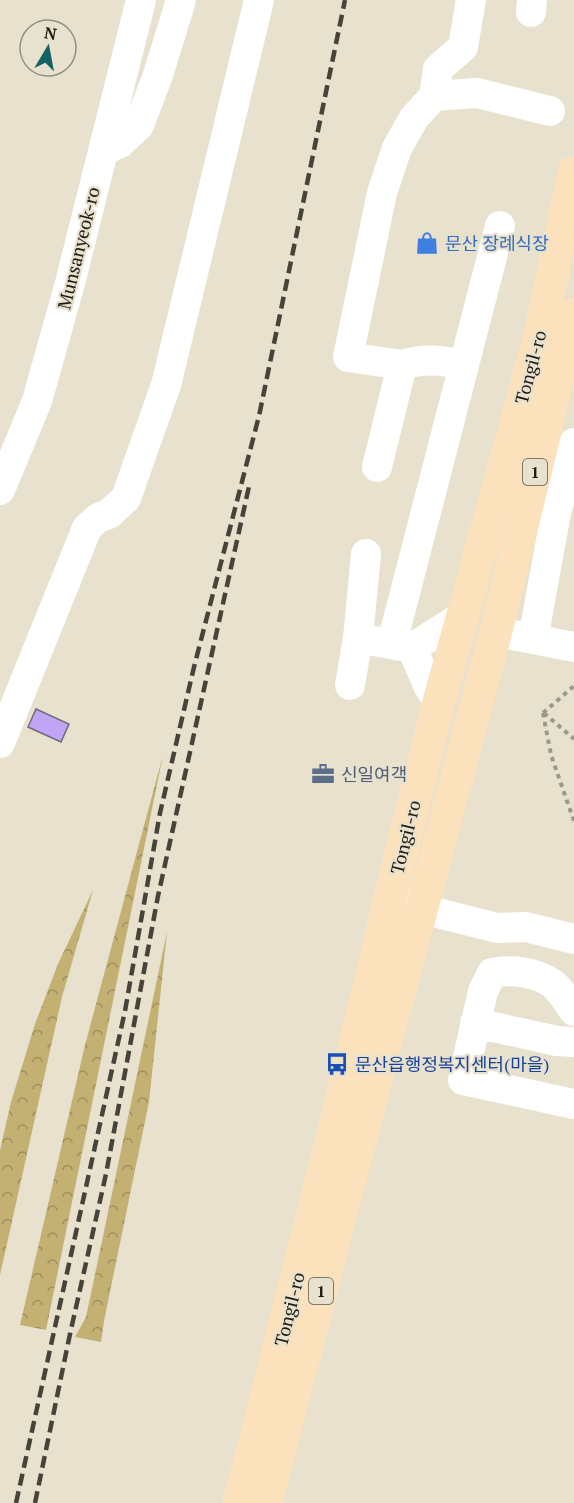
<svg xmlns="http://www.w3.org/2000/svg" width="574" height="1503" font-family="'PT Serif','Noto Sans KR',serif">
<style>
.forest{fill:url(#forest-crowns)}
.building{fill:#c1a4f5;stroke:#6f6a7b;stroke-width:1.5}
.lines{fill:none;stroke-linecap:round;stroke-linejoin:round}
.path{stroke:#9d9989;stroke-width:4;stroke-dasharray:4.5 4.5;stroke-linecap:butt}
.minor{stroke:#fff;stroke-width:30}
.major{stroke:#fbe2bd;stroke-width:33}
.rail{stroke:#46443a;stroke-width:4.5;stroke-dasharray:12 6;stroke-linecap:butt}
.labels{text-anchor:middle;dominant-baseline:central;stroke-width:4.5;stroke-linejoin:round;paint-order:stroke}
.shield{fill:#e7e1cd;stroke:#58554a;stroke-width:1.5}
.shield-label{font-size:16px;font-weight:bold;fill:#1b1912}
.shop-label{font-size:18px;fill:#366cbe;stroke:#e7e1cd;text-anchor:start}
.street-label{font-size:18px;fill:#1b1912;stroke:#e7e1cd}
.service-label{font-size:18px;fill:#4e5e75;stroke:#e7e1cd;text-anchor:start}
.transit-label{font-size:18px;fill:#164399;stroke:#e7e1cd;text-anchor:start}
</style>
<defs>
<pattern id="forest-crowns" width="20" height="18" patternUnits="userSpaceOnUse" patternTransform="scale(1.5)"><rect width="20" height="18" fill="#c3b173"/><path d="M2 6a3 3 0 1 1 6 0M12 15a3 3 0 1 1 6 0" fill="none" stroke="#9e8f5d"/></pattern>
</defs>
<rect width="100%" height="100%" fill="#e7e1cd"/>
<path class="forest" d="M163 755 46 1330 20 1325 85 1045Z
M93 890 62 997 0 1275V1150L11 1102 35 1024 58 964Z
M167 932 149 1102 104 1321 101 1342 75 1337 86 1317Z"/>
<path class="building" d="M36 709 69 724 61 742 28 727Z"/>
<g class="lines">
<path class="path" d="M543 713 551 755 574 821
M543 713 574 686
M544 713 574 739"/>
<path class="minor" d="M531 12 532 0
M434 96 438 69 463 47 471 0
M103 151 120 143 139 125 158 75 181 0
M402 365C424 358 442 360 464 365
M377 467 402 365 348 357 382 193 397 148 414 118 434 96 477 93 550 111
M0 490 37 401 70 283 141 0
M366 554 358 638 412 648 461 617
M513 635 574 647
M533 639 556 513 574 443
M392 643 500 226
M412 648 429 687 439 702
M350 685 358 638
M0 743 87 528 98 518 109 514 126 498 166 385 259 0
M398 900 422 909 497 928 526 927 574 939
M574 1011C568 1003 561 990 553 984 536 972 512 969 492 973L483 991 463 1080 574 1104
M475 1023 557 1041 574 1042"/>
<path class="major" d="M239 1503 334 1131 390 898 439 702 539 339 574 172
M266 1503 376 1079 496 631 574 314"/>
<path class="rail" d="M16 1503 125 1011 160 813 194 667 259 416 345 0
M35 1503 70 1334 106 1174 158 896 250 482"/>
</g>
<defs>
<g id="shop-bare" transform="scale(1.8)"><path d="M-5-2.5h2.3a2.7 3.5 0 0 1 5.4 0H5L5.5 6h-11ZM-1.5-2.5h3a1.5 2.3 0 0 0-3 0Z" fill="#3f7fe0" stroke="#e7e1cd" stroke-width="2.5" paint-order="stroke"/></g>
<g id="office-bare" transform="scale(1.8)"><path d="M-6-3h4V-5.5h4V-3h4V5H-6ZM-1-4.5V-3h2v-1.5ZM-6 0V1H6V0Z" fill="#5c6f8a" stroke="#e7e1cd" stroke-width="2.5" paint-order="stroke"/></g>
<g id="bus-bare" transform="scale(1.8)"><path d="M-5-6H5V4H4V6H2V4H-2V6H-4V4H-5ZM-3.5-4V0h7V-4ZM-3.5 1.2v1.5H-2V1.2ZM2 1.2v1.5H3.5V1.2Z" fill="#1a4fb4" stroke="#e7e1cd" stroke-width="2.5" paint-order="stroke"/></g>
</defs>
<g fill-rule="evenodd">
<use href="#shop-bare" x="427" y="243"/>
<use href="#office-bare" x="323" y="774"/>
<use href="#bus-bare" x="337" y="1064"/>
</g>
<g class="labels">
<g class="shield">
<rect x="523" y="459" width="24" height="26" rx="4.5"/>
<rect x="309" y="1278" width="24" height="26" rx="4.5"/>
</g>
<g class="shield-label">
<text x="535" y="472">1</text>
<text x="321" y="1291">1</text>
</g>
<g class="shop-label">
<text x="445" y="243">문산 장례식장</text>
</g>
<g class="street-label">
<text transform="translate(78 248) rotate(-76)">Munsanyeok-ro</text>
<text transform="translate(530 367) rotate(-75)">Tongil-ro</text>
<text transform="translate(405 837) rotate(-76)">Tongil-ro</text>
<text transform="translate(289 1309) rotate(-76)">Tongil-ro</text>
</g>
<g class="service-label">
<text x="341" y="774">신일여객</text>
</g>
<g class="transit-label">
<text x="355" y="1064">문산읍행정복지센터(마을)</text>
</g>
</g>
<g transform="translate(48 48) rotate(10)"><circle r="28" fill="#e7e1cd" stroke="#959182" stroke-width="1.5"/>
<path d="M0-4.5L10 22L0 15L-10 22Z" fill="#136363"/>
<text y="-9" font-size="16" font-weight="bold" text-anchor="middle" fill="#1b1912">N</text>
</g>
</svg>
